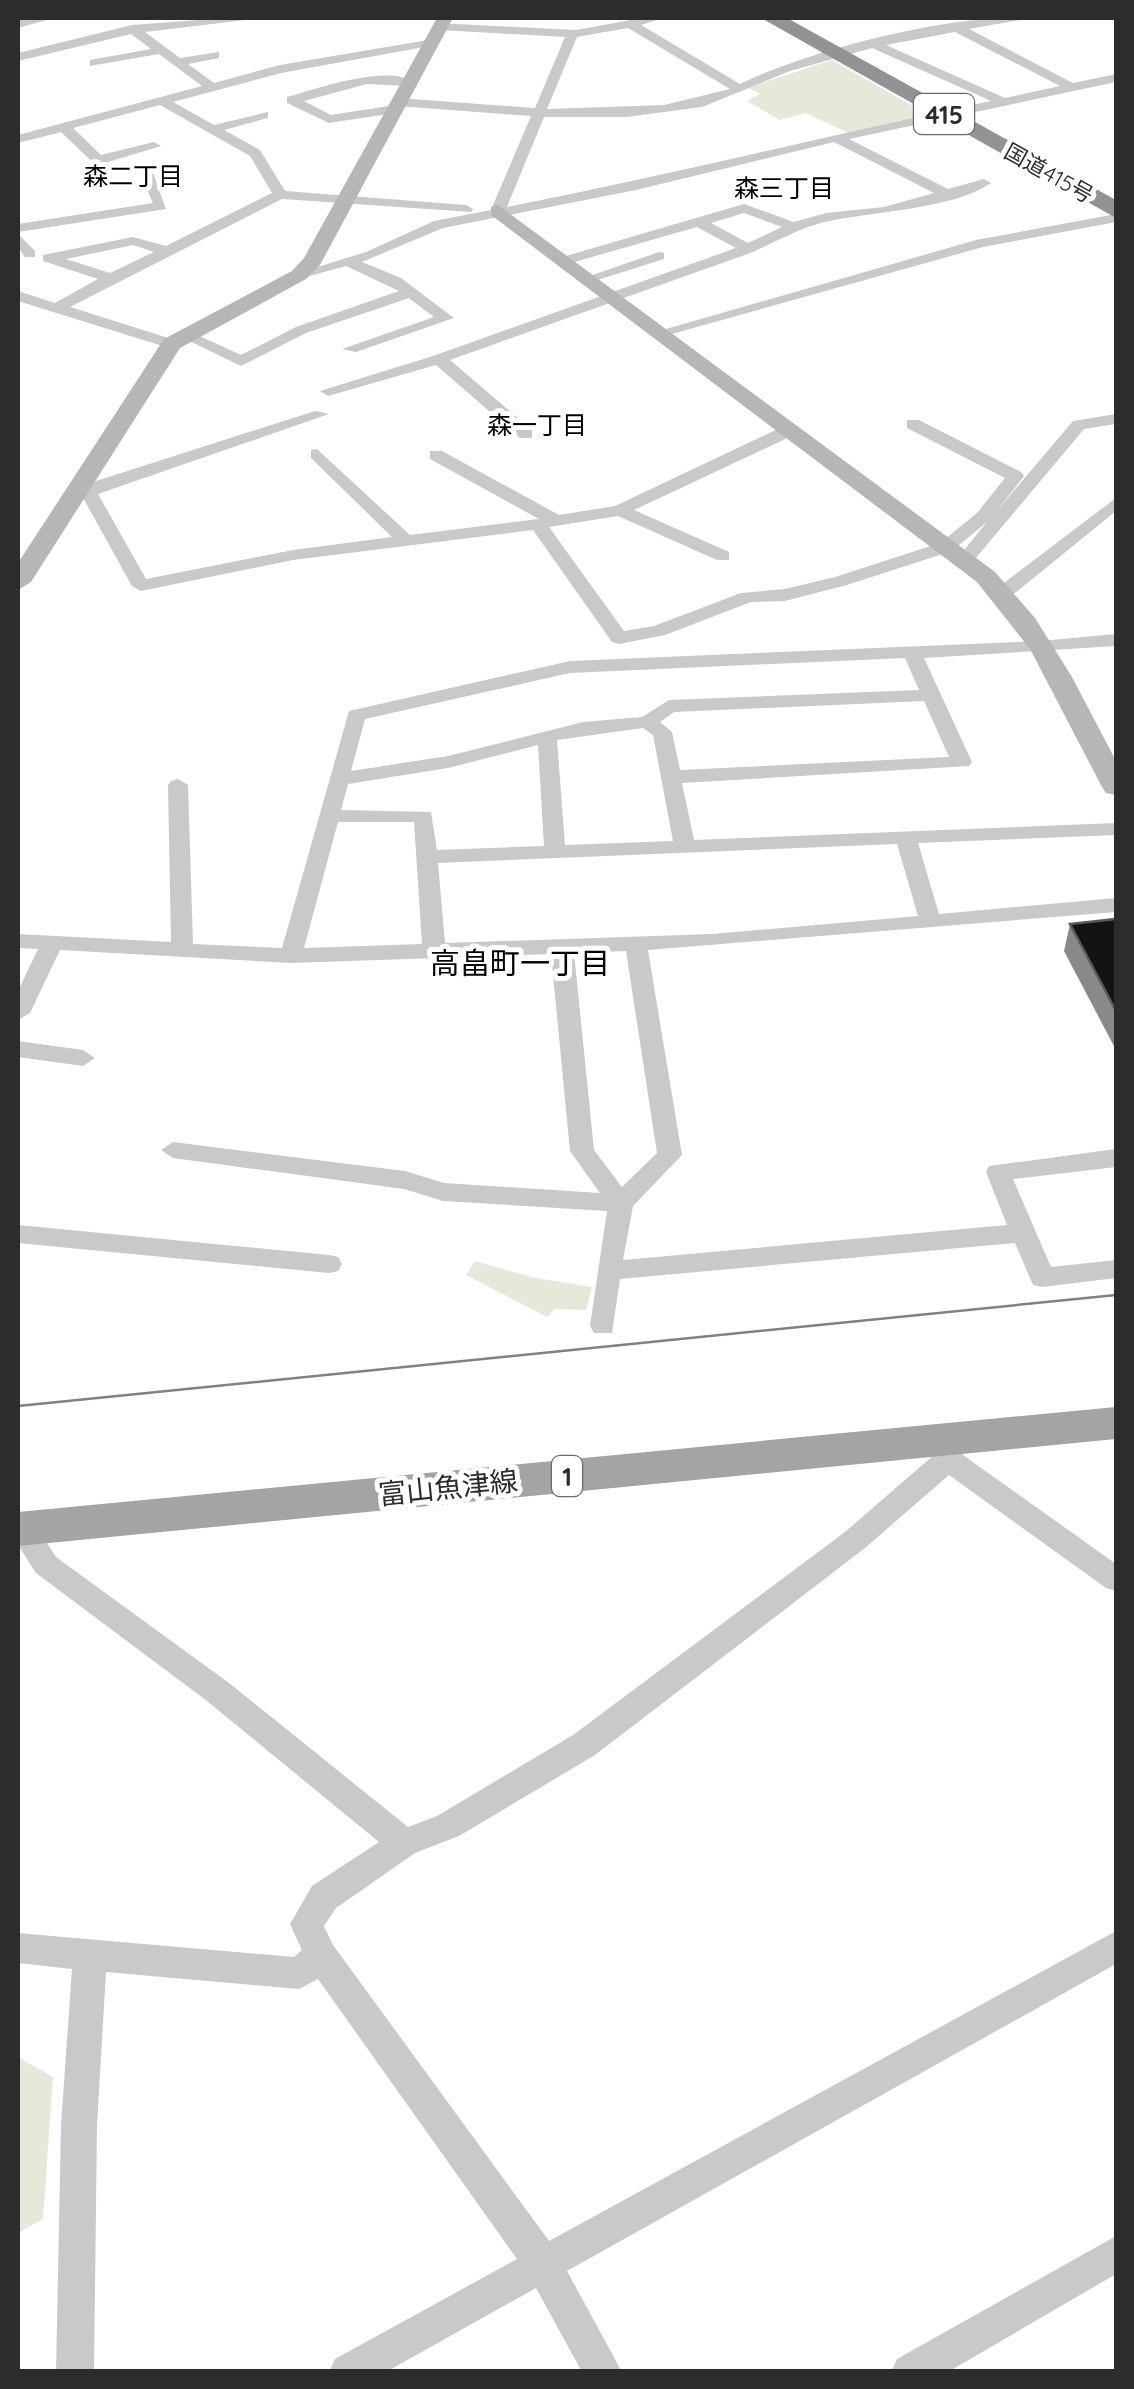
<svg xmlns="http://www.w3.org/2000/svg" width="1134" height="2389" font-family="Quicksand,'Noto Sans JP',sans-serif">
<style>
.green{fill:#e4e9da}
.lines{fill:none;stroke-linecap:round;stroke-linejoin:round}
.street{fill:#c9c9c9;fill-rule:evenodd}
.secondary{fill:#b6b6b6;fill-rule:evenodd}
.primary{fill:#a4a4a4;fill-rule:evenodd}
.highway{fill:#939393;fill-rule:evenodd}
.tram{stroke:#818181;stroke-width:2.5}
.wall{fill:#898989}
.building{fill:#131313;stroke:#5a5a5a;stroke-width:2.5}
.labels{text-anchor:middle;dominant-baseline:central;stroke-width:10;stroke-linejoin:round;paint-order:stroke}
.far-street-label{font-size:22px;fill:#2c2c2c;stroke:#fff}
.shield{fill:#fff;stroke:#6b6b6b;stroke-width:2.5}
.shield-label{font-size:25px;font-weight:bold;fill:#2c2c2c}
.far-neighbourhood-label{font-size:25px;fill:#000;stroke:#fff}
.street-label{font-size:28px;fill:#2c2c2c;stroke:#fff}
.neighbourhood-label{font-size:30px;fill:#000;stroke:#fff}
</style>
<rect width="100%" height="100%" fill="#fff"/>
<path class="green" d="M832 60 927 114 848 133 806 113 780 120 747 101 760 94 749 88 756 85Z
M475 1261 531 1277 592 1287 586 1310 555 1309 547 1317 466 1275Z
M18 2057 53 2077 43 2219 18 2233Z"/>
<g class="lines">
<path class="street" d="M32 18H54L18 28V20Z
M224 18H263L145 32 180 58 219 52V58L188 64 214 83 280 65 434 39 430 46 281 73 173 102 214 125 268 112V118L224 130 260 150 285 191 466 205 473 209 471 212 282 199 70 307 178 341 180 344 172 349 18 301V291L55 303 98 279 43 261V255L133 237 166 246 272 193 250 156 160 105 73 128 101 155 154 142 161 146 108 162 116 170 114 173H104L61 132 18 143V135L202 86 159 54 90 66V60L151 49 131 34 18 61V53L132 25ZM133 245 154 252 110 273 66 259Z
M664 18 641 25 740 84C809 50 955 13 1031 18L969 29 1073 83 1116 74V82L849 139 948 189 984 179 991 183C951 210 873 211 825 222 800 228 777 241 753 252L450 360 532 430V438H520L436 365 328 396 320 391 433 356 736 248 697 227 564 265 557 261 559 258 744 204 794 222 826 213 884 207 934 193 834 142 636 190 443 228 362 262 401 278 454 318 356 352 342 349 434 317 409 298 306 333 241 366 179 336 193 333 241 355 296 327 399 291 346 266 299 279 292 275 366 252 434 221 491 210 531 116 398 106 402 109 395 113 329 123 287 103V97C321 88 384 64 415 82L409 86 367 84 304 101 331 115 395 105 391 102 398 98 535 108 565 37 440 30 436 23 576 30 642 18ZM628 28 730 89 664 105 547 109 577 37ZM955 32 1060 86 1005 98 886 45ZM872 48 991 101C830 135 669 175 507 207L544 117H626L702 107 790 71ZM744 213 782 227 748 243 711 223Z
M145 166 152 170 166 209 18 232V224L153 203 138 170Z
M1116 214V222L983 247 665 336 652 333 976 240Z
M18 234 35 251V257H25L18 247Z
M659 252 664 253V259L588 283 581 279Z
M315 411 329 414 98 494 146 579 293 550 392 537 311 458V450L317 449 410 535 539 519 430 459V451H442L559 515 615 506 784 426H796V434L634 510 729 552V560H717L618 516 549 527 624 631 654 626 741 593 785 589 835 577 940 543 977 513 1005 478 907 428V420H919L1021 472 1024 476 995 513 1073 421 1116 414V424L1084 429 970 565H958L955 561 987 522 952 551 847 585 785 601 751 602 665 635 619 644 612 642 533 530 293 560 141 591 132 586 82 496 68 490Z
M1116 498V511L1010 597H996V589Z
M1116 634V646L924 658 972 762 969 766 682 783 694 840 1116 823V835L918 843 939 914 1116 898V912L648 950 682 1155 633 1206 623 1260 1007 1225 986 1172 989 1166 1116 1149V1167L1013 1179 1051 1267 1116 1260V1278L1042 1287 1033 1285 1015 1243 620 1279 612 1333H594L590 1326 607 1211 443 1201 404 1189 173 1158 161 1150 173 1142 405 1171 444 1183 600 1193 570 1151 551 954 291 963 60 950 30 1013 18 1020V991L38 949 18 948V934L171 942 168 785 171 781 178 779 188 785 193 944 282 948 349 711 570 661 1040 641ZM905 658 919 690 669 700 642 717 583 722 448 756 351 771 365 719 570 673ZM924 701 949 757 680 770 672 732 660 722 674 712ZM643 728 653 735 673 841 565 845 557 740ZM538 745 544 846 437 850 431 812 341 810 348 784 448 768ZM338 822H414L422 944 304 948ZM897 844 918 916 712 934 445 943 438 863ZM626 951 657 1153 622 1187 594 1150 574 953Z
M18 1041 83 1050 95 1058 83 1066 18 1057Z
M18 1225 329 1255 338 1257 342 1264 338 1271 329 1273 18 1243Z
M952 1427 962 1430 966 1438 963 1455 1116 1564V1591L1106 1588 949 1475 865 1548 595 1755 459 1836 415 1853 336 1908 324 1926 333 1945 549 2241 1116 1931V1964L567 2271 622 2372H582L536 2288 386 2372H329L335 2359 517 2259 318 1979 299 1989 106 1972 97 2125 94 2372H56L61 2125 72 1969 18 1963V1933L294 1957 302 1950 290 1924 312 1886 379 1842 207 1701 36 1573 18 1545V1518L32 1520 56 1557 229 1683 408 1827 437 1816 573 1735 845 1532 935 1454 942 1430Z
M1116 2236V2274L948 2372H891L897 2359Z"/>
<path class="secondary" d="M437 18H453L320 265 306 279 180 348 31 582 18 590V563L164 339 292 271 304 258Z
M498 205 995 572 1035 618 1072 677 1116 761V795L1106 793 1102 787 1030 649 977 582 491 215V207Z"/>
<path class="primary" d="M1116 1407V1439L18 1546V1512Z"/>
<path class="highway" d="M761 18H787L1116 200V218Z"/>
<path class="tram" d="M18 1406 1116 1295"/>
</g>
<path class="wall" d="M1116 919V1050L1064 951 1070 924Z"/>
<path class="building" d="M1116 919V1011L1070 924Z"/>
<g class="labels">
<g class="far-street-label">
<text transform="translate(1049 173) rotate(29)">国道415号</text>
</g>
<g class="shield">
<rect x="914" y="94" width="60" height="40" rx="8"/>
<rect x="552" y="1456" width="30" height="40" rx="8"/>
</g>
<g class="shield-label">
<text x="944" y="114">415</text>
<text x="567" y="1476">1</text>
</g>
<g class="far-neighbourhood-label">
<text x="133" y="175">森二丁目</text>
<text x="784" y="187">森三丁目</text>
<text x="537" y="424">森一丁目</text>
</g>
<g class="street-label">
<text transform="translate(448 1487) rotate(-6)">富山魚津線</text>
</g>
<g class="neighbourhood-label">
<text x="520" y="963">高畠町一丁目</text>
</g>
</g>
<rect width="1134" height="2389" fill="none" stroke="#2c2c2c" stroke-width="40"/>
</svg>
